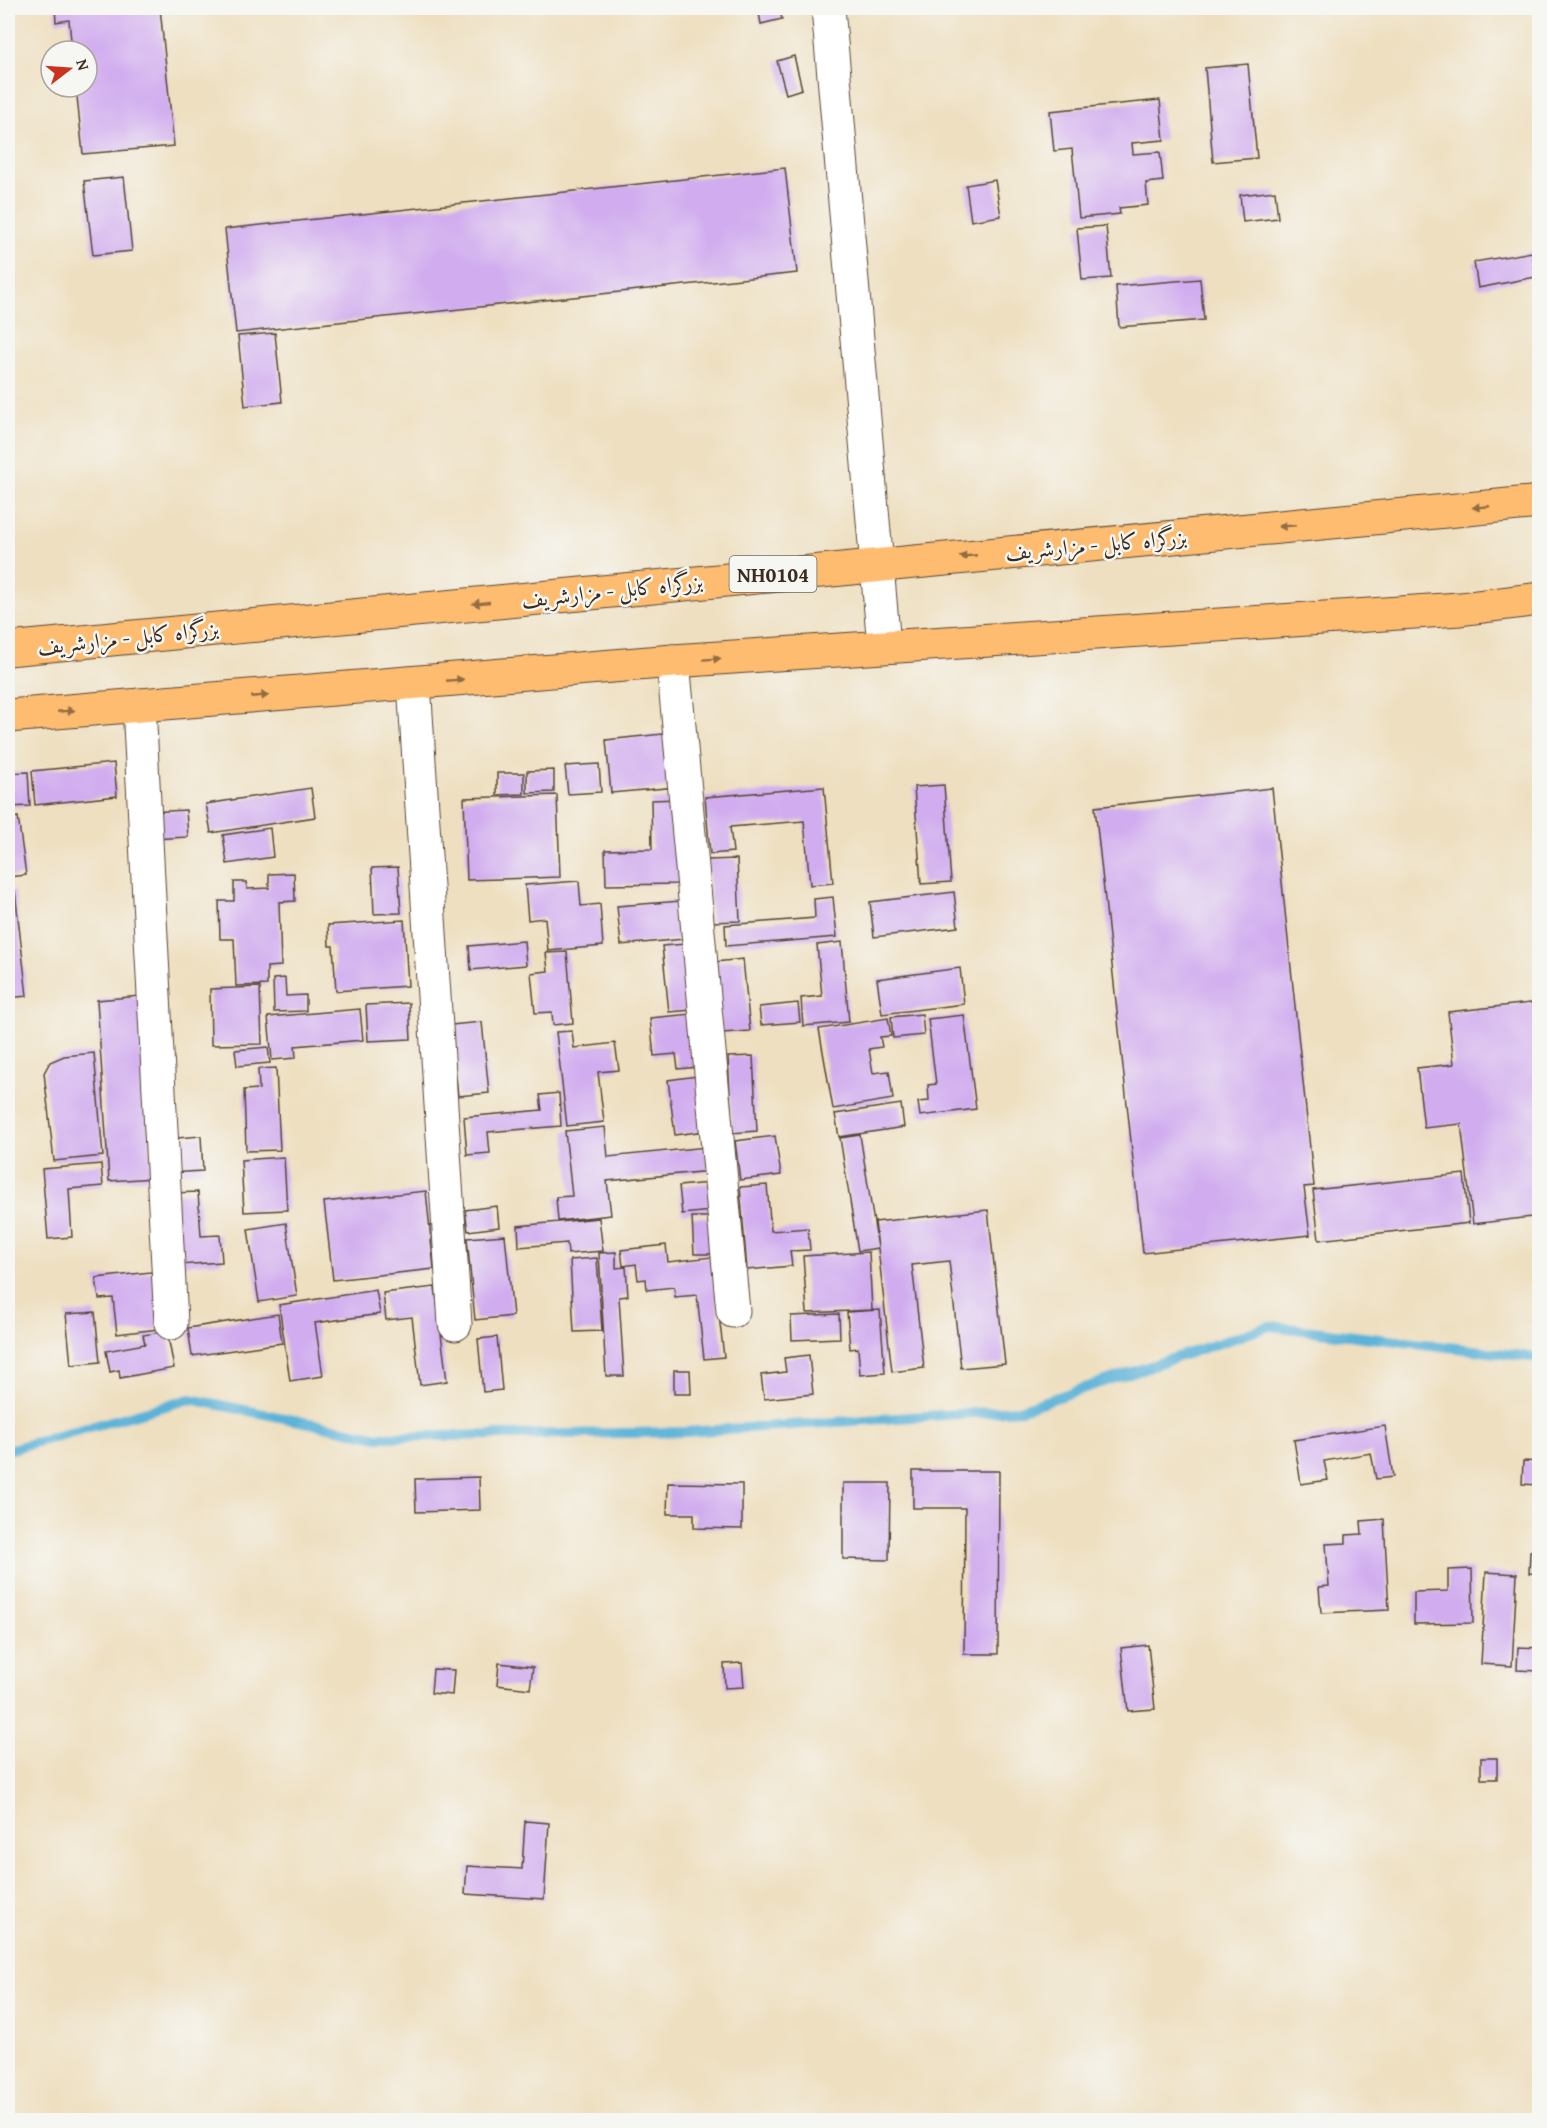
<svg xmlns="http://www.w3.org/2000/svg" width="1547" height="2128" font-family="'Gentium Book Plus',Amiri,serif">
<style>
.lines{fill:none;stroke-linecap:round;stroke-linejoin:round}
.stream{stroke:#5bb2d8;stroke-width:10}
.building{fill:#d1adef}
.minor-casing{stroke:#564536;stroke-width:35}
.trunk-casing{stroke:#564536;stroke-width:35}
.minor{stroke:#fff;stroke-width:33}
.trunk{stroke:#fdbc6f;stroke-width:33}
.oneway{fill:#926c42}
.labels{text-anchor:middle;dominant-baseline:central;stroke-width:5;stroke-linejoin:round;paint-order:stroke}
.shield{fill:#f6f6f2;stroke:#73675e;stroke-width:1.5}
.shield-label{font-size:21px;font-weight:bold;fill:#3b2a1e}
.street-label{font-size:22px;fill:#3b2a1e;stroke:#f6f6f2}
</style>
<rect width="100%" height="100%" fill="#f6f6f2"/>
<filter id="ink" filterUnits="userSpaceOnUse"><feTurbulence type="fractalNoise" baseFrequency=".0167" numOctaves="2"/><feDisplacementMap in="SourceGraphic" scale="12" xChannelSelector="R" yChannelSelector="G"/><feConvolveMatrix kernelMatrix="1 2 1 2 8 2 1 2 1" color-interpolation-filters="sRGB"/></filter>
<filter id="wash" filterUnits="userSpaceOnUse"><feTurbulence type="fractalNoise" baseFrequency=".008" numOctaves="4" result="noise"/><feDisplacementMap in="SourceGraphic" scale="24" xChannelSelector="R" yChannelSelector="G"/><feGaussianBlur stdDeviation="1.35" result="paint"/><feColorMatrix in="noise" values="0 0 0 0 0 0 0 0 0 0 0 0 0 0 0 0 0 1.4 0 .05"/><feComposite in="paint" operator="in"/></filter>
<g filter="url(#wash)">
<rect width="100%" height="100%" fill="#eedfc0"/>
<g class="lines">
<path class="stream" d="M8 1450 190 1399 378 1437 685 1432 1019 1410 1270 1326 1540 1358"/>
</g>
<g id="blocks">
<path class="building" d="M55 8H160L174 146 83 154 76 87H87V51H72L69 20 56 22Z
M758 8H779L782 19 761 24Z
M794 56 802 89 786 94 777 61Z
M1248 64 1257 158 1213 162 1205 68Z
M1160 100 1164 140 1132 143 1133 154 1160 152 1163 181 1146 183 1148 205 1119 208 1120 214 1079 218 1072 149 1054 151 1050 111Z
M785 168 797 273 236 333 225 229Z
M124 177 132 251 93 255 84 181Z
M995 180 1001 216 971 221 966 185Z
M1275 191 1278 218 1243 222 1240 195Z
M1106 226 1111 278 1082 280 1077 228Z
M1532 252 1536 277 1478 288 1474 262Z
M1200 279 1204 320 1119 327 1116 286Z
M275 333 282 402 245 406 238 336Z
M672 733 677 787 611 793 606 740Z
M114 763 117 796 35 805 32 771Z
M599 764 601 792 568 794 565 766Z
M554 770V792L527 793V771Z
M28 772 30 806 8 807V773Z
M497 773H524V794L497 795Z
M944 785 951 882 921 884 914 787Z
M824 787 833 883 810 885 804 821 730 827 733 852 710 854 705 797Z
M311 788 315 817 211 833 206 804Z
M1272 788 1314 1186 1304 1187 1310 1235 1143 1253 1095 807Z
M557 795 560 877 467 880 464 798Z
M678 799 680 884 606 885 605 850 652 849 651 800Z
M186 810 188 837 151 839 149 812Z
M18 817 26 875 8 877V819Z
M270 828 273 857 227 864 223 835Z
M737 859 740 921 711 922 708 860Z
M398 867 401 913 374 914 372 868Z
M294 873 295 901 279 902 281 966 267 967V985L236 986 234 939H220L219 901H234V882H246L247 889 269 888V874Z
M579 881 581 906 600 904 603 946 548 951 545 918 528 920 525 885Z
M15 891 27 996 8 998V892Z
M954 892 958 927 874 937 870 902Z
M833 897 837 937 726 946 725 925 815 918 814 899Z
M681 901 684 939 621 945 617 906Z
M404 920 408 986 336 991 333 946H329L328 925Z
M524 941 526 965 471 970 469 946Z
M842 942 849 1022 803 1026 801 998 822 996 817 945Z
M686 944 693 1010 669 1012 662 946Z
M567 952 573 1023 553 1025 552 1012 535 1013 531 973 548 971 546 953Z
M743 959 750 1031 722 1033 715 962Z
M960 968 964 1004 882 1014 877 979Z
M285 978 286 996 306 995V1011L274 1012 273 979Z
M260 987 262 1044 211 1045 210 989Z
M140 996 154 1178 109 1181 97 1000Z
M1540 1002V1216L1473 1224 1461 1124 1424 1128 1417 1068 1454 1064 1448 1012Z
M409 1003 411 1039 368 1041 366 1005Z
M798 1003 800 1022 761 1025 759 1007Z
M360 1009 363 1040 295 1046 296 1058 272 1060 268 1017Z
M692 1014 698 1067 678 1069 676 1054 654 1056 650 1018Z
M922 1014 924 1035 893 1038 891 1017Z
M964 1015 976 1109 920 1116 918 1102 929 1101 928 1085 936 1084 928 1019Z
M888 1018 891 1036 880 1037 882 1047 869 1049 873 1073 889 1071 893 1099 833 1109 819 1029Z
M482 1022 489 1093 458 1096 451 1025Z
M572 1031 574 1048 615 1043 619 1070 598 1072 604 1122 567 1126 556 1032Z
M268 1047 270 1063 237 1066 235 1050Z
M94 1053 103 1156 54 1161 44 1073 50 1062 64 1056Z
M753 1056 757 1131 732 1133 728 1057Z
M276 1068 280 1150 246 1151 244 1090 259 1089 258 1069Z
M697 1076 705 1131 675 1135 668 1080Z
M559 1093 561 1126 488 1132 490 1153 467 1155 464 1117 542 1110 540 1095Z
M901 1104 904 1127 839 1137 835 1114Z
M605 1127 608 1157 707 1147 710 1171 607 1181 611 1215 558 1221 556 1197 572 1196 565 1131Z
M860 1135 878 1248 858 1251 840 1138Z
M201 1136 203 1171 168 1173 165 1139Z
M775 1136 781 1175 740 1180 735 1141Z
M284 1157 287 1210 244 1212 241 1160Z
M101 1164 103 1186 69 1189 72 1237 48 1239 42 1169Z
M1464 1174 1469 1223 1319 1240 1313 1190Z
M709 1183 711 1211 682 1214 679 1186Z
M767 1185 771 1231 808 1228 810 1250 790 1251 792 1266 747 1270 740 1187Z
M426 1191 434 1269 333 1280 324 1202Z
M198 1192 201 1236 220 1235 222 1262 179 1265 173 1193Z
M497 1206 499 1227 468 1231 465 1210Z
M988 1210 1005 1364 961 1368 949 1261 912 1265 924 1368 892 1372 875 1222Z
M692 1217H710L711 1254H694Z
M599 1218 603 1251 568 1254 567 1243 519 1247 518 1226Z
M286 1223 297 1296 259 1302 248 1229Z
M505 1235 513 1316 475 1320 467 1238Z
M666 1245 668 1262 712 1257 724 1357 704 1359 697 1295 675 1297 674 1287 647 1290 646 1279 638 1280 636 1264 623 1266 621 1250Z
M616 1252V1268L626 1267 628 1296 619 1297 624 1376H606L599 1253Z
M869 1252 872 1310 807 1313 803 1256Z
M597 1258 602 1331 574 1332 570 1260Z
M160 1271 167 1328 117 1334 113 1298 99 1299 96 1278Z
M435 1287 447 1381 420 1385 412 1317 386 1320 383 1293Z
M376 1290 380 1314 315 1323 323 1376 290 1381 279 1305Z
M880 1310 885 1373 860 1375 858 1348 850 1349 847 1312Z
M95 1312 100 1362 71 1365 66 1314Z
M278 1314 282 1343 192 1356 188 1328Z
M839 1314 840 1338 792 1340 791 1316Z
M167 1331 174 1368 120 1378 119 1370 110 1372 106 1351 145 1344 143 1335Z
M497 1337 502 1390 483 1392 478 1339Z
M809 1355 813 1394 764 1399 761 1375 786 1372 784 1358Z
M674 1370H690L691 1394H674Z
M1385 1426 1393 1477 1376 1479 1371 1453 1324 1461 1328 1480 1301 1484 1294 1440Z
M1523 1461 1540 1462V1485L1522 1484Z
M913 1471H999L998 1654H964L965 1508H913Z
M479 1477 480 1510 416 1512 415 1479Z
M668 1483 742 1484V1529L694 1528V1514H667Z
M843 1483H890L889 1560 843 1559Z
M1384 1519 1389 1610 1321 1613 1319 1587 1329 1586 1326 1544 1346 1543V1535L1362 1534 1361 1521Z
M1530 1551 1540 1552V1574L1529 1573Z
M1472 1569 1473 1623 1414 1624V1592L1448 1591V1570Z
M1486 1572 1517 1574 1512 1666 1481 1664Z
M1148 1645 1155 1709 1128 1711 1121 1648Z
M1518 1647 1540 1648V1671L1517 1670Z
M499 1663 533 1667 530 1689 497 1685Z
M742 1663 744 1687 725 1688 724 1664Z
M433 1669 454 1670 452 1695 431 1693Z
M1481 1758H1497V1779H1481Z
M525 1821 549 1823 544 1899 465 1894 467 1866 522 1869Z"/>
</g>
</g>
<g filter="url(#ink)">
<use href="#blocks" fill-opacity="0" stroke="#564536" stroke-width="1.5"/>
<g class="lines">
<g class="minor-casing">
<path id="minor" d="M828 8 884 646
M673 661 733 1311
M414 683 455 1324
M139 705 171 1323"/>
</g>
<g class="trunk-casing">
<path id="trunk" d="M8 649 1540 502
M8 716 673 661 1460 609 1540 599"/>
</g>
<use href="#minor" class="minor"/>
<use href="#trunk" class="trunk"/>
</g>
<defs><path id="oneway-solid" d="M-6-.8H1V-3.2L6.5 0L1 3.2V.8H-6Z" transform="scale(1.5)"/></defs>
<g class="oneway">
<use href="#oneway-solid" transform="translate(1481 507) rotate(175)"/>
<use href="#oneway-solid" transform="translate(1287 526) rotate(175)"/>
<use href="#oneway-solid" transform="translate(968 556) rotate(175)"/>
<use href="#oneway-solid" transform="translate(481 603) rotate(174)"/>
<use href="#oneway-solid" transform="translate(712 659) rotate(-4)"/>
<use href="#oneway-solid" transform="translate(455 680) rotate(-5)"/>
<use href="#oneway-solid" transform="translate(260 696) rotate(-5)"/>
<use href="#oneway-solid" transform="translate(66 711) rotate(-5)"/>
</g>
</g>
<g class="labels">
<rect class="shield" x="729.5" y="556" width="87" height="36" rx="4.5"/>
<g class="shield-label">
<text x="773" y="574">NH0104</text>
</g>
<g class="street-label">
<text transform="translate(1096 544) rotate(-5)">بزرگراه کابل - مزارشریف</text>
<text transform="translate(612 590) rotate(-6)">بزرگراه کابل - مزارشریف</text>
<text transform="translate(128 637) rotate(-6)">بزرگراه کابل - مزارشریف</text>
</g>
</g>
<rect width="1547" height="2128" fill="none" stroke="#f6f6f2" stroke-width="30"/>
<g transform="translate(69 69) rotate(73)"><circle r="28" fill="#f6f6f2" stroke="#aba49d" stroke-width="1.5"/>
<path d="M0-4.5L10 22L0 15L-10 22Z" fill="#c8321e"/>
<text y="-9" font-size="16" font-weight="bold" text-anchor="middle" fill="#3b2a1e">N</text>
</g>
</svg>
